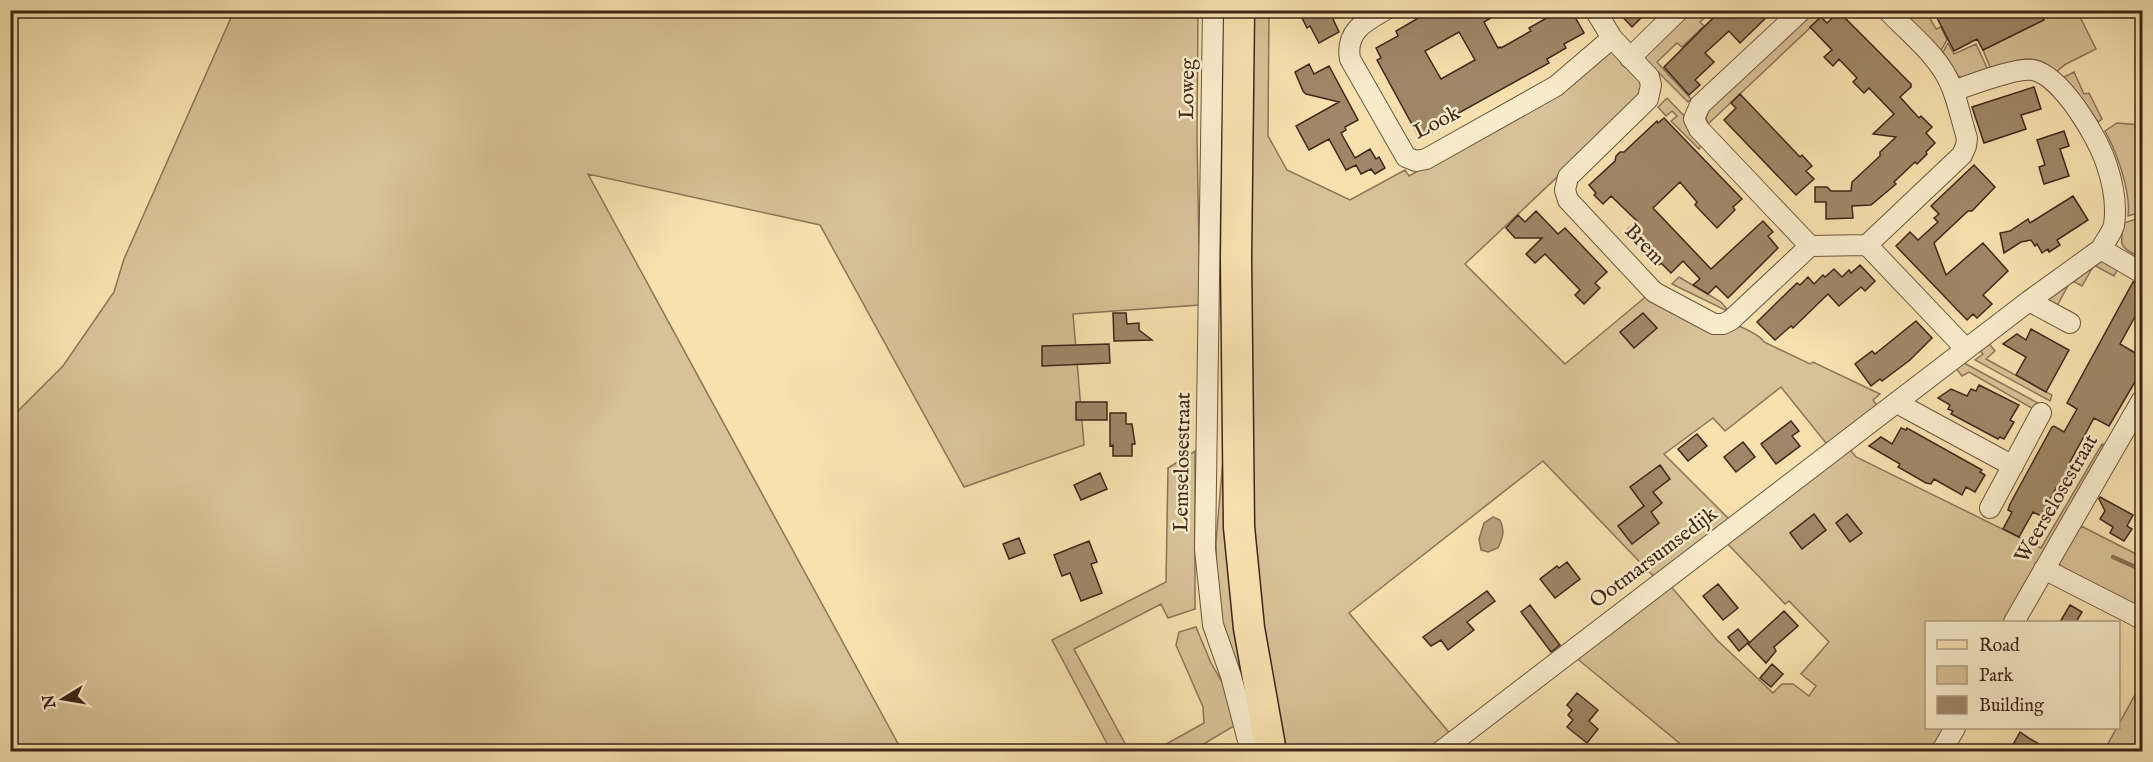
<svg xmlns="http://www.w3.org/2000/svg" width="2153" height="762" font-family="'IM FELL English',serif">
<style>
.green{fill:#d7c196;stroke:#8c7458;stroke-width:1.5}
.water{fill:#b8a17c;stroke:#887054;stroke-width:1.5}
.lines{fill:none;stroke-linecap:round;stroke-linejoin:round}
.stream{stroke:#887054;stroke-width:4.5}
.building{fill:#9f8767;stroke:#402619;stroke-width:1.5;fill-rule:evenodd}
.minor-casing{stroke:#6e553e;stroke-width:22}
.primary-casing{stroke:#402619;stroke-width:33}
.minor{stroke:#f9eccb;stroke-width:20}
.primary{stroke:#f6e1af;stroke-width:30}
.labels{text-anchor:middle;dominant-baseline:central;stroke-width:5;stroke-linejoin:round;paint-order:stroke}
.street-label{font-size:21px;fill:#402619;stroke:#f9eccb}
</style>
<rect width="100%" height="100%" fill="#f6e1af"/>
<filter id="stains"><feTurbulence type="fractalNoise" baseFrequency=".00333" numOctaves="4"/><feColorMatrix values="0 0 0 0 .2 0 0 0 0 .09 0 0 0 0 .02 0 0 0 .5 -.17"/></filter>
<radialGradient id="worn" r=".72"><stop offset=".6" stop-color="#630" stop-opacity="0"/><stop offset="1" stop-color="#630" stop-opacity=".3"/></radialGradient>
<path class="green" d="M2039 10 2077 11 2096 49 2066 64 2056 72C2036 50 2014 61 1991 69L1983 50 2043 20Z
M234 11H1198L1197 138 1200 305 1073 314 1084 445 964 487 820 225 588 174 902 751 11 752V418L63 366 114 292 124 259Z
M1247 11H1269L1268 136 1287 170 1350 200 1405 170 1409 176 1471 141 1610 51 1613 52 1643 83 1640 99 1465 264 1565 364 1649 294C1669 301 1757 327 1764 342L1810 364 1813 362 1880 394 1873 400 1880 410 1830 448 1781 387 1725 431 1713 418 1664 454 1732 522 1657 580 1543 461 1349 613 1452 736 1433 751H1283L1249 546Z
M1687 11H1712L1700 22 1704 26 1682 47 1677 43 1657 62 1691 99 1688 102 1643 57Z
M1808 11H1828L1708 124 1706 118 1709 110Z
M1900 11H1926L1936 29 1941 27 1947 40 1940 52Z
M1948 43 1954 54 1976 44 1988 70 1962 78 1958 76 1942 54Z
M2074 72 2084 94 2089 93 2102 119 2098 122 2064 77Z
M1667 98 1690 122 1703 142 1699 149 1671 121 1677 116 1672 111 1666 116 1658 107Z
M2117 123 2142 125V212L2128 216C2131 191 2117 153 2105 131Z
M2142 217V259C2120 245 2119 249 2124 223Z
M2102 260 2120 265 2114 276 2094 265 2082 286 2071 280 2057 306 2064 311 2062 315 2048 306 2046 299 2049 294 2089 263Z
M1679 277 1721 302 1727 309 1725 310 1672 284Z
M1987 341 1995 351 1986 359 2052 395 2050 401 1975 360 1983 354 1978 348Z
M1964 363 2038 403 2035 410 1969 372 1962 376 1954 366Z
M1225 436C1229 528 1228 621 1251 711L1220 622 1217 591 1216 542Z
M2102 444 2108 447 2006 622H1926V728H1947L1933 751H1689L1574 656 1668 583 1717 640 1773 693 1782 684H1793L1809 696 1816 686 1801 674 1829 642 1789 601 1785 604 1724 540 1848 447 1856 457 2041 548Z
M1195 451V609L1168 618 1161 604 1074 649 1129 751H1111L1052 640 1166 582 1168 468Z
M2081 526 2142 557V615L2061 570 2058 557Z
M1196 627 1211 663 1226 689 1234 726 1192 751 1152 752 1204 723 1203 707 1176 645 1179 632Z
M2142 682V751H2104Z"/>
<path class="water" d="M1493 517 1500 520C1505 531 1503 537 1498 548L1488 552 1481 550 1479 539 1484 523Z"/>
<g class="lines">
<path class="stream" d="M2113 557 2142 570"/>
</g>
<path class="building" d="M1307 10H1336L1333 19 1339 32 1319 43 1310 26 1307 28 1300 14Z
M1432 10H1504L1484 22 1498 48 1500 47 1501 48 1531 31 1529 28 1557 12 1559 16 1571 10 1584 33 1564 44 1566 48 1547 59 1549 63 1437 125 1439 129 1420 139 1377 60 1381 58 1376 48 1398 36 1396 31ZM1459 32 1475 60 1441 79 1425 51Z
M1616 10H1649L1632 27Z
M1709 10H1774L1740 43 1729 31 1705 53 1714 62 1695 80 1700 85 1689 95 1664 67 1715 16Z
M1933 10H2039L2044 20 1983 50 1977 39 1954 51Z
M1839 12 1911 84V87L1900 97 1919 118 1921 116 1932 127 1926 133 1935 143 1926 152 1927 154 1917 164 1915 162 1894 182 1896 184 1871 205 1852 206 1853 218 1826 219V202H1815V187H1827L1831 191H1851L1852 182 1880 156V152L1896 137 1873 134 1894 114 1869 88 1864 93 1853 82 1857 78 1839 59 1833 66 1824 57 1832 50 1810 27 1821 17 1827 23Z
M1309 64 1314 74 1329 66 1358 120 1345 127 1346 130 1341 133 1355 158 1370 149 1376 159 1379 157 1385 168 1375 174 1371 169 1361 174 1356 165 1346 170 1329 139 1309 150 1296 126 1339 102 1306 94 1303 91 1295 72Z
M2034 87 2041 109 2021 115 2026 129 1984 143 1972 107Z
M1740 94 1800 157 1802 155 1812 166 1806 171 1814 179 1796 195 1724 120 1736 108 1731 103Z
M1664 118 1742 199 1733 207 1735 210 1717 228 1695 205 1697 202 1680 182 1653 208 1711 269 1763 221 1773 232 1768 236 1778 248 1728 298 1716 286 1708 294 1693 285 1700 279 1683 261 1671 273 1661 263 1659 265 1649 254 1651 253 1628 229 1637 221 1611 196 1603 204 1594 195 1596 193 1589 185 1615 161 1616 156 1620 152H1624L1657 121 1658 123Z
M2064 131 2069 146 2060 149 2069 176 2044 184 2039 167 2045 165 2037 140Z
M1974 165 1995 187 1972 211H1968L1934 243 1946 275 1983 243 2008 271 1983 295 1992 304 1977 318 1973 314 1967 320 1896 246 1910 232 1918 240 1938 222 1934 218 1939 214 1931 206Z
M2073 196 2088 220 2057 240 2060 245 2049 252 2048 249 2042 253 2037 244 2035 246 2031 240 2021 242 2004 253 2000 233 2010 231 2028 219 2030 223Z
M1536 211 1558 234 1565 228 1607 272 1595 283 1600 288 1584 304 1575 295 1580 290 1545 254 1535 263 1526 254 1542 238H1515L1506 228 1518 215 1525 222Z
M1860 265 1875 281 1865 291 1861 287 1839 306 1828 294 1793 328 1791 326 1775 340 1757 322 1797 283 1800 285 1808 277 1814 284 1823 275 1825 277 1834 269 1842 277 1849 270 1851 273Z
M2133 282 2142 286V304L2120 344 2142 357V370L2109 426 2094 418 2069 464 2076 468 2062 492 2056 488 2041 516 2033 512 2019 537 2003 529 2012 512 2008 510 2010 504 2052 427 2054 426 2064 432 2077 409 2067 403Z
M1113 313H1126L1127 324 1139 323V330L1152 340 1114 341Z
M1643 313 1657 328 1634 348 1620 332Z
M1916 321 1932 338 1910 360 1882 381 1880 379 1871 386 1855 364 1872 351 1875 354Z
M2031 329 2069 350 2046 392 2016 375 2026 357 2003 344 2017 334 2026 340Z
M1109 344 1110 363 1042 366V346Z
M1979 385 2019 405 2010 420 2014 422 2004 439 2000 437 1998 439 1951 414 1953 411 1948 409 1950 405 1938 398 1951 389 1967 396 1971 389 1976 391Z
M1076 402H1107V420H1076Z
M1110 413H1126V424H1132L1135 444H1132V456H1113V445L1110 446Z
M1791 421 1799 431 1792 436 1800 446 1776 464 1761 444Z
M1901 428 1906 430 1907 428 1982 470 1980 472 1985 475 1975 492 1966 487 1962 495 1934 479 1931 484 1926 483 1898 467 1900 464 1869 446 1881 437 1892 444Z
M1697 434 1707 446 1688 461 1678 449Z
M1743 442 1755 457 1736 472 1724 457Z
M1660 465 1670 479 1653 492 1662 503 1651 512 1659 523 1632 544 1618 526 1644 506 1630 487Z
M1100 473 1107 489 1081 500 1074 485Z
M2100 497 2133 515 2127 526 2132 529 2124 541 2110 533 2113 527 2100 519 2105 511 2099 499Z
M1814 514 1826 530 1802 549 1790 533Z
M1847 514 1862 533 1850 542 1836 523Z
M1019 538 1025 553 1009 559 1003 544Z
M1089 541 1097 562 1091 564 1102 593 1081 601 1070 573 1062 576 1054 555Z
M1567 562 1580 579 1555 598 1540 579 1557 566 1559 568Z
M1718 584 1738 608 1723 620 1703 596Z
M1487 591 1495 601 1467 622 1474 630 1448 650 1441 640 1431 646 1423 637Z
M1530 605 1560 645 1551 652 1521 612Z
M2070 605 2082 612 2076 622H2060Z
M1784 611 1798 626 1774 647 1776 651 1766 663 1748 644Z
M1738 629 1749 642 1739 651 1728 637Z
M1772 664 1783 674 1771 687 1760 678Z
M1577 693 1598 710 1589 721 1598 729 1587 743 1567 727 1573 720 1568 715 1572 710 1567 705Z
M2020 732 2032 740 2053 752H2009Z"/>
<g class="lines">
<g class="minor-casing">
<path id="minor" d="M1213 10 1205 549 1213 625 1231 676 1251 752
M1385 10C1366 21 1345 31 1350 59L1406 157 1416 161 1426 159 1556 86 1612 38
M1595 10 1612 38 1649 77 1651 85 1648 99 1568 177 1565 190 1568 200 1654 292 1714 324H1723L1731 320 1810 246
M1802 10 1700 105 1694 119 1699 129 1810 246 1867 245 1962 155 1966 146 1967 138C1960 116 1956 91 1944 72 1930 49 1906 30 1887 10
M1630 58 1679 10
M1953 91C1971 85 2016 67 2033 70 2062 76 2099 139 2107 166 2113 184 2117 205 2114 225 2112 233 2105 241 2101 249
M1867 245 1966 349
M2029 301 2070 323
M1897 403 2013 466
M1990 508 2041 413
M2044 569 2142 619
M2014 622 2142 400
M1440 752 2029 301 2101 249 2142 273
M1941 752 1955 728"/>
</g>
<g class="primary-casing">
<path id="primary" d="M1239 10 1236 258 1239 527 1249 628 1271 752"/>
</g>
<use href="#minor" class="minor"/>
<use href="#primary" class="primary"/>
</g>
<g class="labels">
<g class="street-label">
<text transform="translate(1188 89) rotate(-89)">Loweg</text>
<text transform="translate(1437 123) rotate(-27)">Look</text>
<text transform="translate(1644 245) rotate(47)">Brem</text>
<text transform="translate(1183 462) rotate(-89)">Lemselosestraat</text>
<text transform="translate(2057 499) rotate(-60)">Weerselosestraat</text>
<text transform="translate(1654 558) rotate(-37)">Ootmarsumsedijk</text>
</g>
</g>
<rect width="2153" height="762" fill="none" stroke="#f6e1af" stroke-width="36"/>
<rect x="12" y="12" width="2129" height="738" fill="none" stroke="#402619" stroke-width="3"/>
<rect x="18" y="18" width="2117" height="726" fill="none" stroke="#402619" stroke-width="1.5"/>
<rect x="1925" y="621" width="195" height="108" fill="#f9eccb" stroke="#af9d84" stroke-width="1.5"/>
<rect x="1937" y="640" width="30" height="9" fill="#f6e1af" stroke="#af9d84" stroke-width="1.5"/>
<text x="1979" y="651" font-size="18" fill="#402619">Road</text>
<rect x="1937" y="666" width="30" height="18" fill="#d7c196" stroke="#af9d84" stroke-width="1.5"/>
<text x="1979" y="681" font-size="18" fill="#402619">Park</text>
<rect x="1937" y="696" width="30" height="18" fill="#9f8767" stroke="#af9d84" stroke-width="1.5"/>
<text x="1979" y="711" font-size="18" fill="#402619">Building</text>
<g transform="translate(63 699) rotate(259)" stroke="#f9eccb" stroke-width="4.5" paint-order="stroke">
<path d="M0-4.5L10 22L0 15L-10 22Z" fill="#402619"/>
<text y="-9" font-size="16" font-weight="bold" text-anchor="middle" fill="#402619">N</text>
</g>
<rect width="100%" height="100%" filter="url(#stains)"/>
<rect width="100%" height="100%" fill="url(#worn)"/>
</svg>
